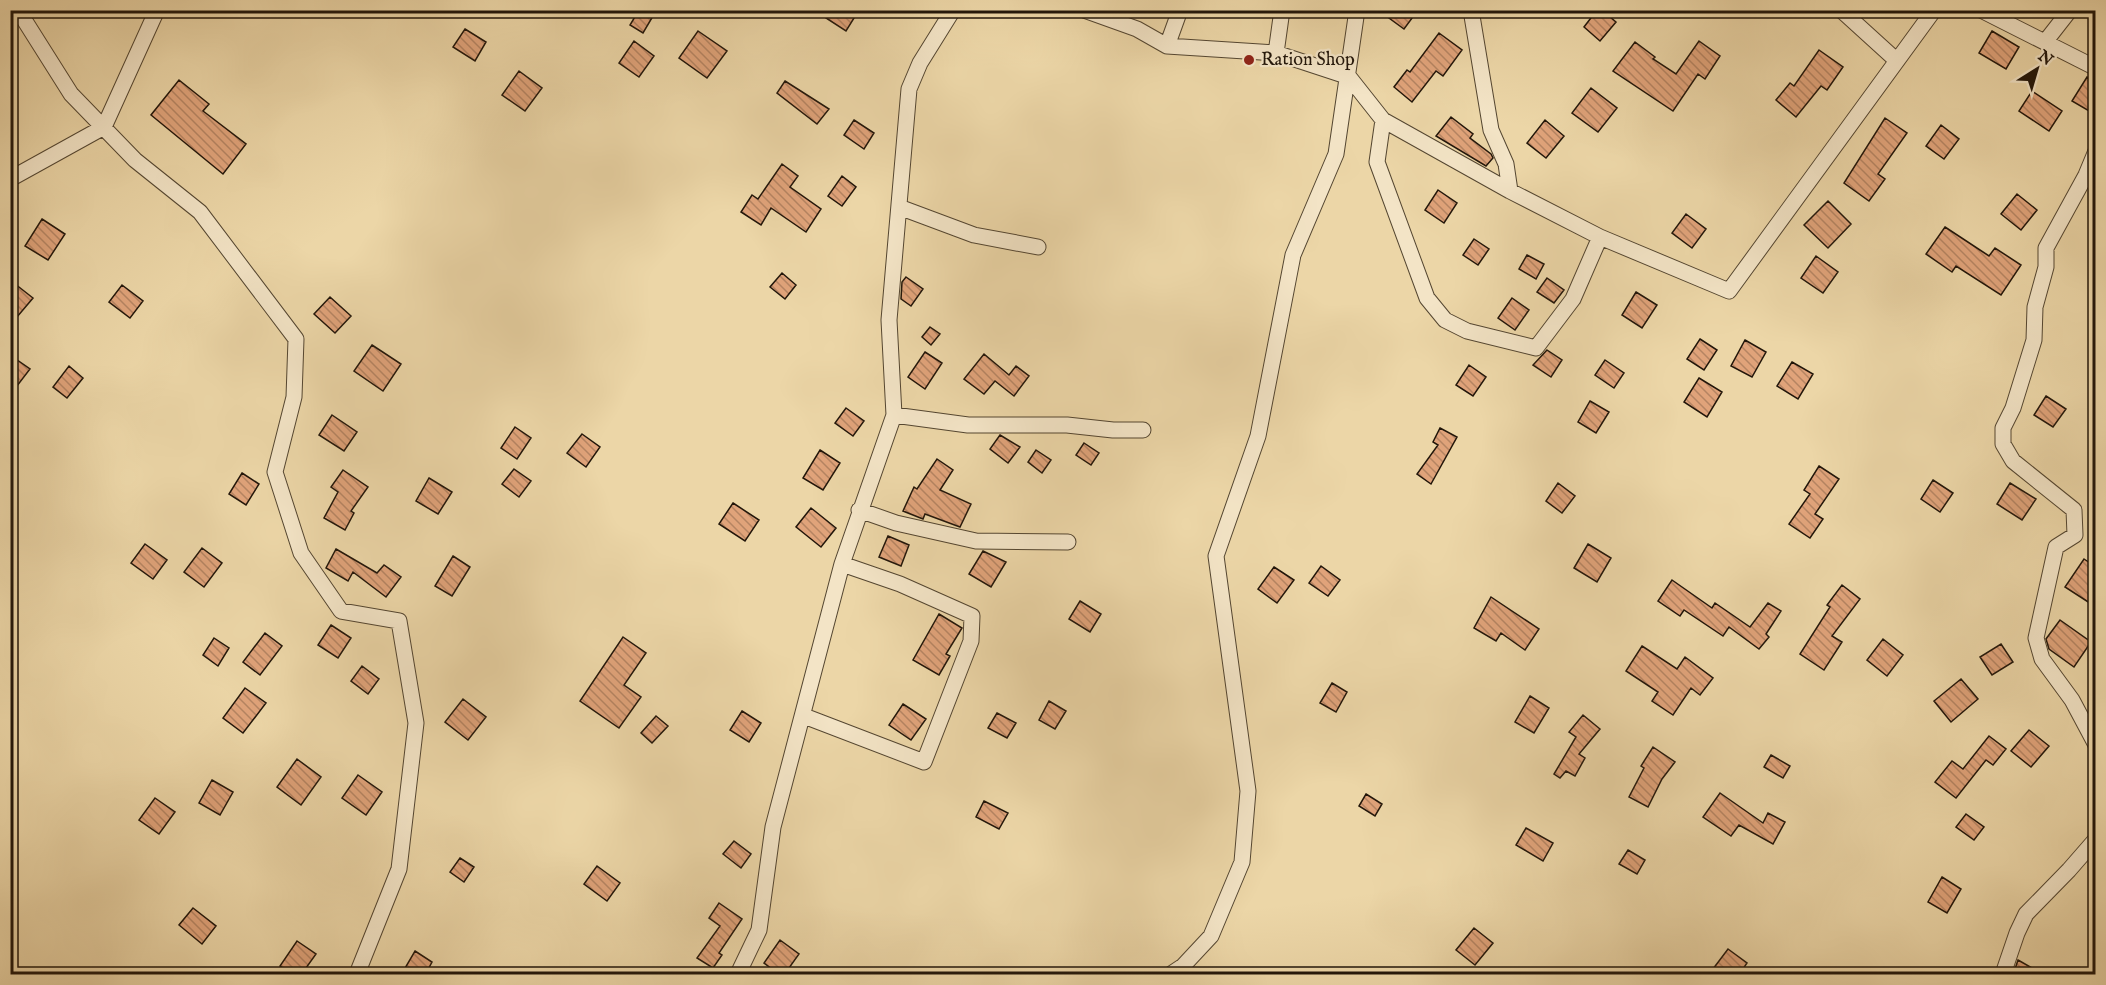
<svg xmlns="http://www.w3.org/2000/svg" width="2106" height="985" font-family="'IM FELL English',serif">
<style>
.building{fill:url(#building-back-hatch);stroke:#22160a;stroke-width:1.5}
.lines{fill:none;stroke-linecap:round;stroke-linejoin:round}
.street-casing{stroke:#544631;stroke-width:17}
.street{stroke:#f3e4c6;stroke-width:15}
.poi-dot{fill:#8f2418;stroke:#f3e4c6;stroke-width:2}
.labels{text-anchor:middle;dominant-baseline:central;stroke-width:4.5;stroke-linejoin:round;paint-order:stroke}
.poi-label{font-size:18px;fill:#22160a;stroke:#f3e4c6;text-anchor:start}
</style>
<defs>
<pattern id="building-back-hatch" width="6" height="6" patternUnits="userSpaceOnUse" patternTransform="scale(1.5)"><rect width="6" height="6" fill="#e0a37a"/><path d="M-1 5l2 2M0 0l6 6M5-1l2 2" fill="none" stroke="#b58462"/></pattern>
</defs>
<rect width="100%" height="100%" fill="#ecd6a7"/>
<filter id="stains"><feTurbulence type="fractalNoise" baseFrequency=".00333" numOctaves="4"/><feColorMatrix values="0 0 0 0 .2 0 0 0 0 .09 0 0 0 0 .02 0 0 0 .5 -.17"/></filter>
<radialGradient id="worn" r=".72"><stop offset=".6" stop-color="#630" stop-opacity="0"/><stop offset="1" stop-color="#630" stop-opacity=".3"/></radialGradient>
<path class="building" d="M639 10 653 16 643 33 630 25Z
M831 10H859L846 31 826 18Z
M1378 10H1418L1404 29Z
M1597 10H1602L1616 22 1600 41 1584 27Z
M465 29 486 42 475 61 453 47Z
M698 31 727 51 707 78 679 58Z
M1992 31 2019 47 2006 69 1979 53Z
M1439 33 1462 50 1443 76 1436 71 1412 102 1394 87 1407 70 1410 72Z
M634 41 654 56 639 77 619 63Z
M1699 41 1720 56 1705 79 1698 74 1673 111 1613 71 1635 42 1655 57 1653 59 1676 74Z
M1819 50 1843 67 1827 90 1821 86 1796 117 1776 100 1790 83 1794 86Z
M519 71 542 88 525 111 502 95Z
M2087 77 2096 82V115L2072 101Z
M179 80 209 104 203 111 246 144 223 174 151 115Z
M785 81 829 109 817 124 777 93Z
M1591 88 1617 108 1598 132 1572 113Z
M2032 91 2062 111 2049 131 2019 111Z
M1451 117 1473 134 1470 138 1491 154 1493 158 1486 166 1436 136Z
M1885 118 1907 133 1878 174 1885 179 1869 201 1844 183Z
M854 120 874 133 864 149 844 135Z
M1545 120 1564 136 1546 158 1527 143Z
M1941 125 1959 139 1944 159 1926 146Z
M782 164 798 176 790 187 821 209 806 232 771 208 761 225 741 212 752 195 758 199Z
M842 176 856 187 842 206 828 196Z
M1438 190 1457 203 1444 223 1425 210Z
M2017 194 2037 210 2021 230 2001 214Z
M1828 201 1851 224 1828 248 1804 225Z
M1686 214 1706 229 1692 248 1672 233Z
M42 219 65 234 48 260 25 246Z
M1945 227 1989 256 1995 248 2021 265 2001 295 1956 266 1952 272 1926 254Z
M1474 239 1489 249 1478 265 1463 255Z
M1527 255 1544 264 1536 279 1519 269Z
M1816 256 1838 272 1823 293 1801 278Z
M782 273 796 285 785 299 770 287Z
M906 277 923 289 911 306 901 299 902 282Z
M1547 278 1564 290 1554 303 1537 292Z
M10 280 33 298 17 317 10 311Z
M122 285 143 301 130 318 109 302Z
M1636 292 1657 305 1642 328 1622 315Z
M330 297 351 316 335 333 314 314Z
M1512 298 1529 310 1515 330 1498 318Z
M930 327 940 334 931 345 922 337Z
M1700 339 1717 350 1704 370 1687 359Z
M1745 340 1766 352 1752 377 1731 366Z
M372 345 401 364 383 391 354 371Z
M1547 350 1562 360 1551 377 1533 365Z
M925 352 942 363 925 389 908 377Z
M984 354 1009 375 1016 366 1029 376 1014 396 995 381 984 394 964 379Z
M10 355 30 369 10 395Z
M1605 360 1624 373 1614 388 1595 375Z
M1792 362 1813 374 1798 399 1777 386Z
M1469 365 1486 377 1473 396 1456 385Z
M69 366 83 378 67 398 53 387Z
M1699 378 1722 392 1707 417 1684 402Z
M2046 396 2066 409 2053 427 2034 415Z
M1590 401 1609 412 1596 433 1578 422Z
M846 408 864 421 853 436 835 423Z
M332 415 357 432 344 451 319 435Z
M515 427 531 438 517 459 501 448Z
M1440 428 1457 437 1431 484 1417 474 1438 445 1433 442Z
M582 434 600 447 586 467 567 453Z
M1000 435 1020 447 1008 463 990 449Z
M1084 443 1099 453 1091 465 1076 455Z
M820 450 840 463 823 490 803 478Z
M1036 450 1051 460 1042 473 1028 462Z
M937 459 953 470 940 490 971 504 960 527 925 514 923 519 903 511 914 487 917 489Z
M1819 466 1839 479 1815 514 1823 519 1810 538 1789 524 1810 494 1804 490Z
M514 469 531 481 519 497 502 484Z
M343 470 368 487 351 511 354 513 345 530 324 518 338 492 331 487Z
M242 473 259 484 246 505 229 494Z
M429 478 452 492 438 514 416 501Z
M1933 480 1953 493 1940 512 1921 499Z
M1558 483 1575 496 1562 513 1546 501Z
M2010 483 2036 499 2022 520 1997 504Z
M733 503 759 520 745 541 719 524Z
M811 508 836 528 821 547 796 527Z
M888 536 909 545 901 566 879 557Z
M145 544 167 560 153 579 131 563Z
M1588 544 1611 558 1597 582 1574 568Z
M202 548 222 563 204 587 184 572Z
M336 549 377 573 384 565 401 577 386 597 353 572 348 581 326 568Z
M983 551 1006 562 991 587 969 574Z
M453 556 470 567 452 596 435 586Z
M2084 559 2096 567V607L2065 587Z
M1321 566 1340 580 1328 596 1309 583Z
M1274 567 1294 580 1277 603 1258 589Z
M1672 580 1712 608 1715 603 1750 627 1768 603 1781 611 1766 634 1769 637 1759 649 1729 627 1723 636 1684 610 1680 616 1658 601Z
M1842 585 1860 599 1832 636 1842 642 1824 670 1800 654 1830 607 1827 605Z
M1491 597 1539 629 1525 650 1501 633 1496 641 1474 628Z
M1080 601 1101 614 1090 632 1069 619Z
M939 614 962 628 946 654 950 656 939 675 913 660Z
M2060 620 2091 642 2074 667 2049 649 2046 639Z
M331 625 351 638 338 658 318 645Z
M265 633 282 646 260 675 243 662Z
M623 637 646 653 624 685 641 697 619 728 580 701Z
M214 638 229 648 218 666 203 655Z
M1883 639 1903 655 1887 676 1867 660Z
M2001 644 2013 662 1992 675 1980 657Z
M1642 646 1677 669 1685 657 1713 678 1700 695 1691 688 1673 715 1652 701 1658 692 1626 671Z
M362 666 379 679 368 694 351 681Z
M1961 679 1978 699 1951 722 1934 701Z
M1332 683 1347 692 1336 712 1320 703Z
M245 688 266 703 243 733 223 718Z
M1530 696 1549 708 1534 733 1515 722Z
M463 699 486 717 468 740 445 722Z
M1049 701 1066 711 1055 729 1039 720Z
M903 704 926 719 911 740 889 725Z
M742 711 761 723 749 742 730 730Z
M997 713 1016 723 1007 738 988 728Z
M1583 715 1600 729 1579 754 1585 758 1575 776 1566 771 1560 778 1554 774 1576 737 1569 732Z
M656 716 668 726 652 743 641 733Z
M2029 730 2049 746 2031 767 2011 751Z
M1989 736 2006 749 1993 765 1986 760 1956 798 1935 782 1952 761 1963 769Z
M1653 747 1675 762 1662 779 1648 807 1629 797 1644 768 1641 766Z
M1771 755 1790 766 1783 778 1764 767Z
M297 759 321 777 301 805 277 787Z
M358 775 382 792 366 815 342 798Z
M212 780 233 792 220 815 199 803Z
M1720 793 1763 823 1768 813 1785 822 1773 844 1739 825 1731 836 1703 817Z
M1366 794 1382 804 1375 816 1359 806Z
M155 798 175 812 159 834 139 820Z
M984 801 1008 813 999 829 976 817Z
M1966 814 1984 827 1974 840 1956 827Z
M1526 828 1553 843 1543 861 1516 845Z
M734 841 751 854 741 868 723 854Z
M1628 850 1645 860 1637 874 1619 864Z
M460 858 474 867 464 882 450 872Z
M597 866 620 883 607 901 584 884Z
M1942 877 1961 889 1947 913 1928 902Z
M719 903 742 919 719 953 722 955 713 968 697 958 720 926 709 918Z
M193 908 216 926 202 944 179 925Z
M1474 928 1493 943 1475 965 1456 950Z
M780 940 799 954 784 975H780L764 963Z
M297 941 316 954 301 975H293L280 966Z
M1728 949 1747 963 1739 975H1720L1713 969Z
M415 951 432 962 425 975H401Z
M2018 960 2044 975H2013Z"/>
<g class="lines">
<g class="street-casing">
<path id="street" d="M18 10 71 94 135 160 200 212 296 339 294 397 275 472 301 553 341 611 399 621 416 723 399 869 357 974
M1084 10 1137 29 1167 46 1276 53 1349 77 1383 120 1510 191 1600 237 1729 291 1934 10
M1471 10 1491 130 1506 164 1510 191
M1841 10 1896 60
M1981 10 2096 68
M2045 42 2070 10
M1167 46 1180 10
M1276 53 1282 10
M1383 120 1377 162 1427 298 1445 320 1467 331 1536 348 1573 299 1600 237
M2096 151 2086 175 2046 248V267L2035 307 2034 340 2013 408 2003 428V444L2013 461 2074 510 2075 535 2056 547 2036 638 2042 659 2072 700 2096 745
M10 179 104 127 157 10
M899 207 974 235 1038 247
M894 415 968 425H1067L1113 430H1143
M859 510 896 523 976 541 1068 542
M804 716 924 762 971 641 972 616 900 584 842 564
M738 974 759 930 773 827 842 564 894 415 889 320 909 89 920 63 953 10
M1171 974 1183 966 1211 936 1242 862 1248 791 1216 556 1258 436 1293 255 1336 154 1357 10
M2003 974 2017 933 2026 914 2069 870 2096 839"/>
</g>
<use href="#street" class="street"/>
</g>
<circle class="poi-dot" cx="1249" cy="60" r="6"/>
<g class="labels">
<g class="poi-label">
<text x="1261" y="60">Ration Shop</text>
</g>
</g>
<rect width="2106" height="985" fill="none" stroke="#ecd6a7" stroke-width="36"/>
<rect x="12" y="12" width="2082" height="961" fill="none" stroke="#22160a" stroke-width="3"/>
<rect x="18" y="18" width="2070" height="949" fill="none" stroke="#22160a" stroke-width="1.5"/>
<g transform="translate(2037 69) rotate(37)" stroke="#f3e4c6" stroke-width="4.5" paint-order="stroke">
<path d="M0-4.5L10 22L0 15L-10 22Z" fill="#22160a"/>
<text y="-9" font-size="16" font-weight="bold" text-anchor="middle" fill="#22160a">N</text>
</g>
<rect width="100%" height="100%" filter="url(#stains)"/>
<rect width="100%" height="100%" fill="url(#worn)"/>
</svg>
